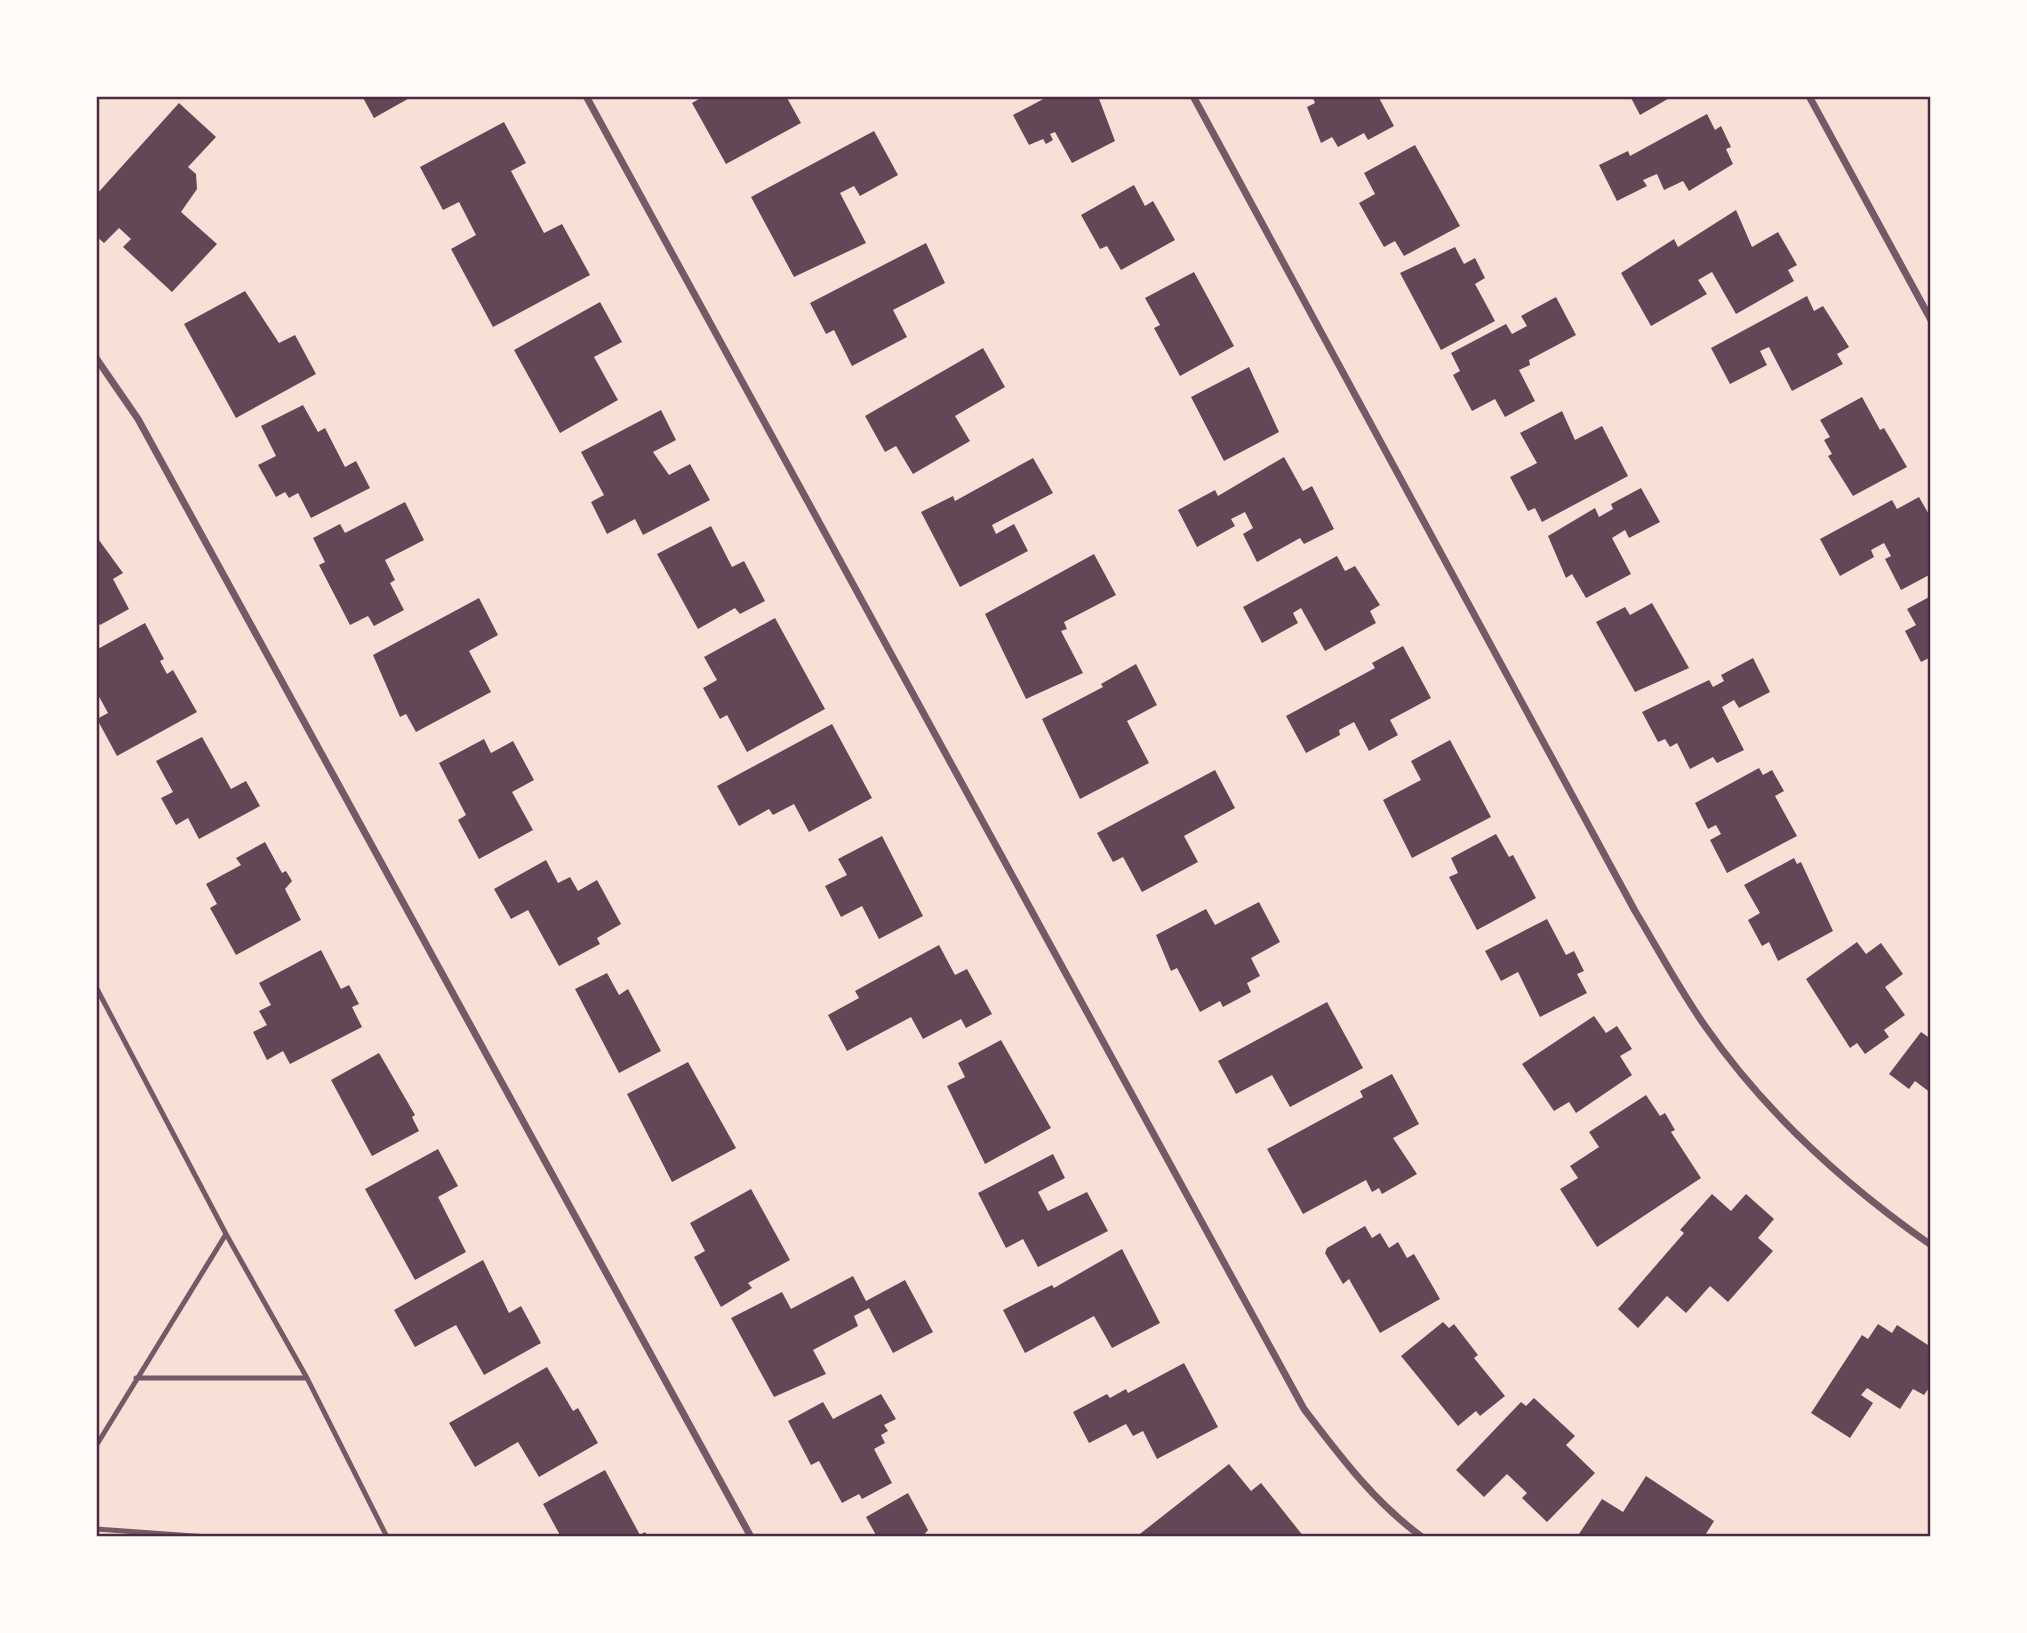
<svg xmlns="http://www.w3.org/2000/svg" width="2027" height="1633" font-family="Rubik,sans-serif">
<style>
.building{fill:#644757}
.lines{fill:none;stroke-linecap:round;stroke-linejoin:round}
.service{stroke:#755966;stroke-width:5}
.minor{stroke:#755966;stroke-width:7}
.neatline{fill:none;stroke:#4a2c40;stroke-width:2.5}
</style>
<rect width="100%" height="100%" fill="#f7e1d7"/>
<path class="building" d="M362 96H413L374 118Z
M704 96H786L801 123 726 164 692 103Z
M1049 96H1098L1115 141 1072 163 1055 132 1050 134 1053 140 1046 144 1043 139 1029 145 1013 115Z
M1312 96H1378L1394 126 1368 140 1364 133 1338 147 1332 137 1321 143 1307 107 1315 103Z
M1630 96H1673L1640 115Z
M179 103 216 137 188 167 196 174 197 189 181 212 217 244 172 292 123 247 131 239 119 228 104 243 96 236V195Z
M1707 114 1715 130 1721 126 1731 147 1726 149 1733 164 1689 191 1683 181 1664 190 1657 174 1643 180 1647 186 1617 201 1599 165 1628 151 1630 156Z
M504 122 526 163 511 171 544 233 562 224 590 275 493 327 451 249 476 235 459 202 443 210 420 167Z
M874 131 898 175 860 196 854 186 840 193 866 243 794 277 751 197Z
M1415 145 1460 226 1404 256 1395 241 1384 247 1359 203 1375 194 1364 173Z
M1134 185 1145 206 1153 201 1175 240 1121 270 1107 246 1100 249 1081 215Z
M1736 210 1752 247 1778 232 1797 265 1788 270 1794 281 1736 314 1712 272 1698 280 1707 294 1651 326 1621 273 1674 239 1678 247Z
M926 243 945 283 893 310 907 337 852 366 834 330 826 334 810 303Z
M1455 247 1464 264 1475 258 1485 278 1475 284 1495 321 1441 350 1400 273Z
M1194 272 1234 346 1180 376 1154 328 1160 325 1145 298Z
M245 291 279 343 295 335 316 374 236 418 184 324Z
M1807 296 1814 311 1823 306 1849 347 1837 354 1843 364 1792 391 1769 347 1760 351 1767 365 1730 384 1711 348Z
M1556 297 1576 335 1529 360 1530 365 1519 370 1535 401 1505 417 1495 399 1472 411 1453 375 1460 371 1451 353 1506 324 1512 334 1527 326 1521 316Z
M600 302 622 342 594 357 618 400 560 433 514 350Z
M983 348 1005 387 955 416 970 441 913 474 896 446 885 452 865 416Z
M1249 367 1279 432 1224 461 1191 397Z
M1862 397 1880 430 1884 428 1907 467 1853 496 1828 456 1832 454 1824 440 1830 437 1820 420Z
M303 405 318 432 325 428 345 467 356 461 370 488 311 518 298 493 289 498 285 492 276 497 258 465 276 456 261 426Z
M661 410 676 440 653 452 669 475 690 464 710 500 643 535 635 519 607 534 591 502 604 495 581 452Z
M1562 411 1575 440 1602 426 1628 476 1542 522 1535 508 1528 511 1510 477 1537 463 1520 433Z
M1284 457 1303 491 1312 486 1334 529 1304 544 1300 538 1257 562 1243 534 1253 528 1245 512 1231 519 1235 526 1197 547 1178 510 1215 490 1218 496Z
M1033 458 1053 493 992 525 996 534 1014 524 1028 551 960 587 921 512 953 496 955 501Z
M1641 488 1660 522 1629 538 1625 530 1612 538 1631 574 1586 598 1572 574 1566 578 1548 536 1595 508 1599 517 1613 509 1611 504Z
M1919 497 1931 518V574L1901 590 1885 559 1891 556 1884 543 1871 550 1874 557 1840 576 1820 539 1892 500 1897 509Z
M405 502 424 540 385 560 395 580 390 583 404 610 374 626 368 616 350 625 319 565 325 562 313 538 340 524 345 533Z
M711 526 732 567 744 561 765 601 740 614 735 608 698 629 657 554Z
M96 536 123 573 113 579 129 609 100 625 96 619Z
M1094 554 1116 595 1064 622 1067 629 1061 631 1083 673 1026 699 985 614Z
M1337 556 1345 571 1355 566 1380 605 1370 611 1376 623 1325 651 1301 608 1293 613 1298 623 1262 643 1243 607Z
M1931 596V657L1921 662 1905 631 1916 625 1907 609Z
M479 598 498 635 469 651 491 692 416 732 406 714 400 717 373 655Z
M1652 603 1689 668 1635 692 1596 622 1625 607 1630 615Z
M775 618 825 709 747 752 727 715 720 719 703 688 717 680 704 657Z
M145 623 164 659 160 661 167 674 173 670 197 712 117 756 97 719 108 713 96 691V650Z
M1403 646 1431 698 1390 720 1398 735 1369 751 1354 722 1339 730 1340 735 1306 753 1286 716 1375 668 1372 663Z
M1753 658 1770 692 1739 708 1734 700 1722 707 1744 750 1717 763 1713 757 1690 769 1677 743 1670 747 1665 739 1658 742 1642 712 1709 680 1713 687 1724 681 1721 675Z
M1136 664 1157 705 1127 721 1149 763 1080 799 1042 719 1103 687 1101 684Z
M832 724 872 798 809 832 794 804 773 815 769 809 739 826 717 786Z
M202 737 231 789 246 781 260 806 199 839 188 818 176 825 161 798 173 792 156 761Z
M484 739 491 753 513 741 534 780 512 792 533 830 479 859 458 820 466 815 439 763Z
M1450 740 1491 817 1412 858 1383 800 1421 780 1411 761Z
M1759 768 1763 775 1772 770 1784 791 1775 796 1797 836 1727 873 1710 840 1721 834 1716 825 1708 829 1695 803Z
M1215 770 1235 808 1184 836 1198 862 1142 892 1123 857 1113 862 1097 833Z
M1496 834 1509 857 1513 855 1536 898 1477 930 1449 877 1458 873 1451 858Z
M882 836 923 916 879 939 862 906 841 917 825 886 847 875 838 859Z
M265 842 282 873 286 871 292 881 285 889 301 920 236 955 210 908 217 904 206 884 241 865 236 858Z
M1794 858 1797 864 1801 862 1833 931 1778 961 1769 942 1762 946 1748 920 1760 913 1744 885Z
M546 860 558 883 570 877 578 891 597 880 621 924 597 938 600 944 559 966 528 910 511 919 494 889Z
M1259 902 1280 942 1251 958 1260 976 1247 983 1251 992 1223 1007 1220 1001 1200 1012 1177 968 1171 971 1156 935 1206 909 1215 925Z
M1547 919 1566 955 1574 951 1584 971 1577 974 1587 993 1540 1017 1518 972 1501 981 1485 951Z
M1857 942 1866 954 1881 943 1903 974 1885 987 1905 1015 1884 1030 1889 1037 1865 1054 1857 1043 1850 1048 1806 979Z
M939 945 955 975 967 969 992 1014 966 1028 961 1019 923 1039 911 1017 847 1051 828 1015 859 998 855 991Z
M321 950 341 989 349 985 359 1004 352 1007 362 1027 290 1064 283 1051 267 1060 253 1032 267 1025 259 1011 271 1005 259 983Z
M607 973 619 995 628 989 661 1051 619 1073 575 989Z
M1327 1002 1363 1068 1290 1107 1272 1075 1236 1094 1218 1061Z
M1594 1016 1606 1033 1617 1026 1632 1049 1620 1056 1632 1075 1576 1113 1569 1102 1554 1111 1522 1064Z
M1921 1032 1931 1039V1093L1915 1081 1909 1089 1889 1074Z
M1001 1040 1051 1128 985 1164 947 1086 965 1077 958 1063Z
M379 1053 415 1115 412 1117 419 1131 372 1156 331 1080Z
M688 1062 736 1148 672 1182 627 1094Z
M1392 1074 1419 1124 1393 1138 1417 1174 1382 1194 1379 1188 1372 1192 1366 1180 1303 1214 1267 1149 1363 1097 1360 1091Z
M1646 1095 1660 1116 1665 1113 1675 1130 1671 1132 1701 1178 1597 1247 1560 1189 1578 1178 1570 1166 1599 1147 1589 1132Z
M438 1149 458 1186 438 1197 466 1252 415 1280 365 1189Z
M1053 1154 1065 1178 1038 1192 1048 1211 1087 1192 1108 1231 1038 1267 1023 1239 1006 1248 978 1193Z
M751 1189 790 1260 748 1283 752 1288 721 1307 694 1257 705 1251 690 1223Z
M1712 1194 1731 1211 1746 1194 1774 1219 1758 1238 1773 1251 1728 1302 1710 1286 1686 1313 1667 1296 1638 1328 1618 1309 1684 1233 1680 1230Z
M1365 1226 1372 1238 1380 1233 1389 1248 1398 1242 1407 1258 1414 1254 1440 1299 1380 1333 1349 1279 1343 1284 1325 1253 1327 1248Z
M1122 1249 1160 1323 1112 1348 1094 1316 1025 1353 1003 1310 1052 1285 1054 1288Z
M483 1260 509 1313 521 1306 541 1343 484 1375 456 1325 415 1347 394 1310Z
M853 1276 866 1301 905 1280 933 1332 893 1353 869 1308 854 1316 858 1326 813 1350 826 1374 774 1397 731 1318 782 1292 791 1309Z
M1443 1322 1449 1328 1454 1324 1478 1355 1474 1358 1505 1396 1480 1416 1476 1411 1458 1426 1401 1356Z
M1878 1324 1892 1333 1897 1325 1931 1347V1385L1924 1395 1913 1389 1900 1409 1867 1388 1861 1395 1873 1403 1850 1438 1811 1413 1862 1335 1868 1339Z
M1184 1363 1218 1427 1157 1459 1143 1431 1133 1436 1126 1424 1089 1443 1073 1412 1107 1394 1110 1398 1126 1389 1128 1393Z
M547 1367 573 1411 578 1408 598 1443 539 1477 518 1442 475 1467 449 1423Z
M881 1394 896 1419 884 1425 888 1431 881 1435 885 1443 874 1449 892 1483 862 1499 859 1494 842 1503 819 1461 811 1465 788 1421 823 1402 833 1419Z
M1534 1398 1575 1436 1566 1445 1595 1473 1547 1522 1522 1498 1527 1493 1507 1474 1484 1497 1456 1470 1521 1402 1526 1406Z
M1229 1464 1251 1491 1261 1483 1304 1537H1136Z
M605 1470 640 1535 645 1532 648 1537H561L543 1504Z
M1646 1476 1714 1521 1704 1537H1577L1602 1499 1623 1512Z
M908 1493 928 1530 922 1537H877L866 1517Z"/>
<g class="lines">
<path class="service" d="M96 987 226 1234 307 1378 387 1537
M136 1378H307
M96 1446 226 1234
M96 1529 208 1537"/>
<path class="minor" d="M586 96 1304 1409C1340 1456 1374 1502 1422 1537
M1193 96 1635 911C1658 949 1679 989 1705 1026 1765 1112 1845 1185 1931 1245
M1809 96 1931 320
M96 358 138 419 751 1537"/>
</g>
<rect width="2027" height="1633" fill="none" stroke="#fffaf5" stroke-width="196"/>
<rect x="98" y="98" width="1831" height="1437" class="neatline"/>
</svg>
